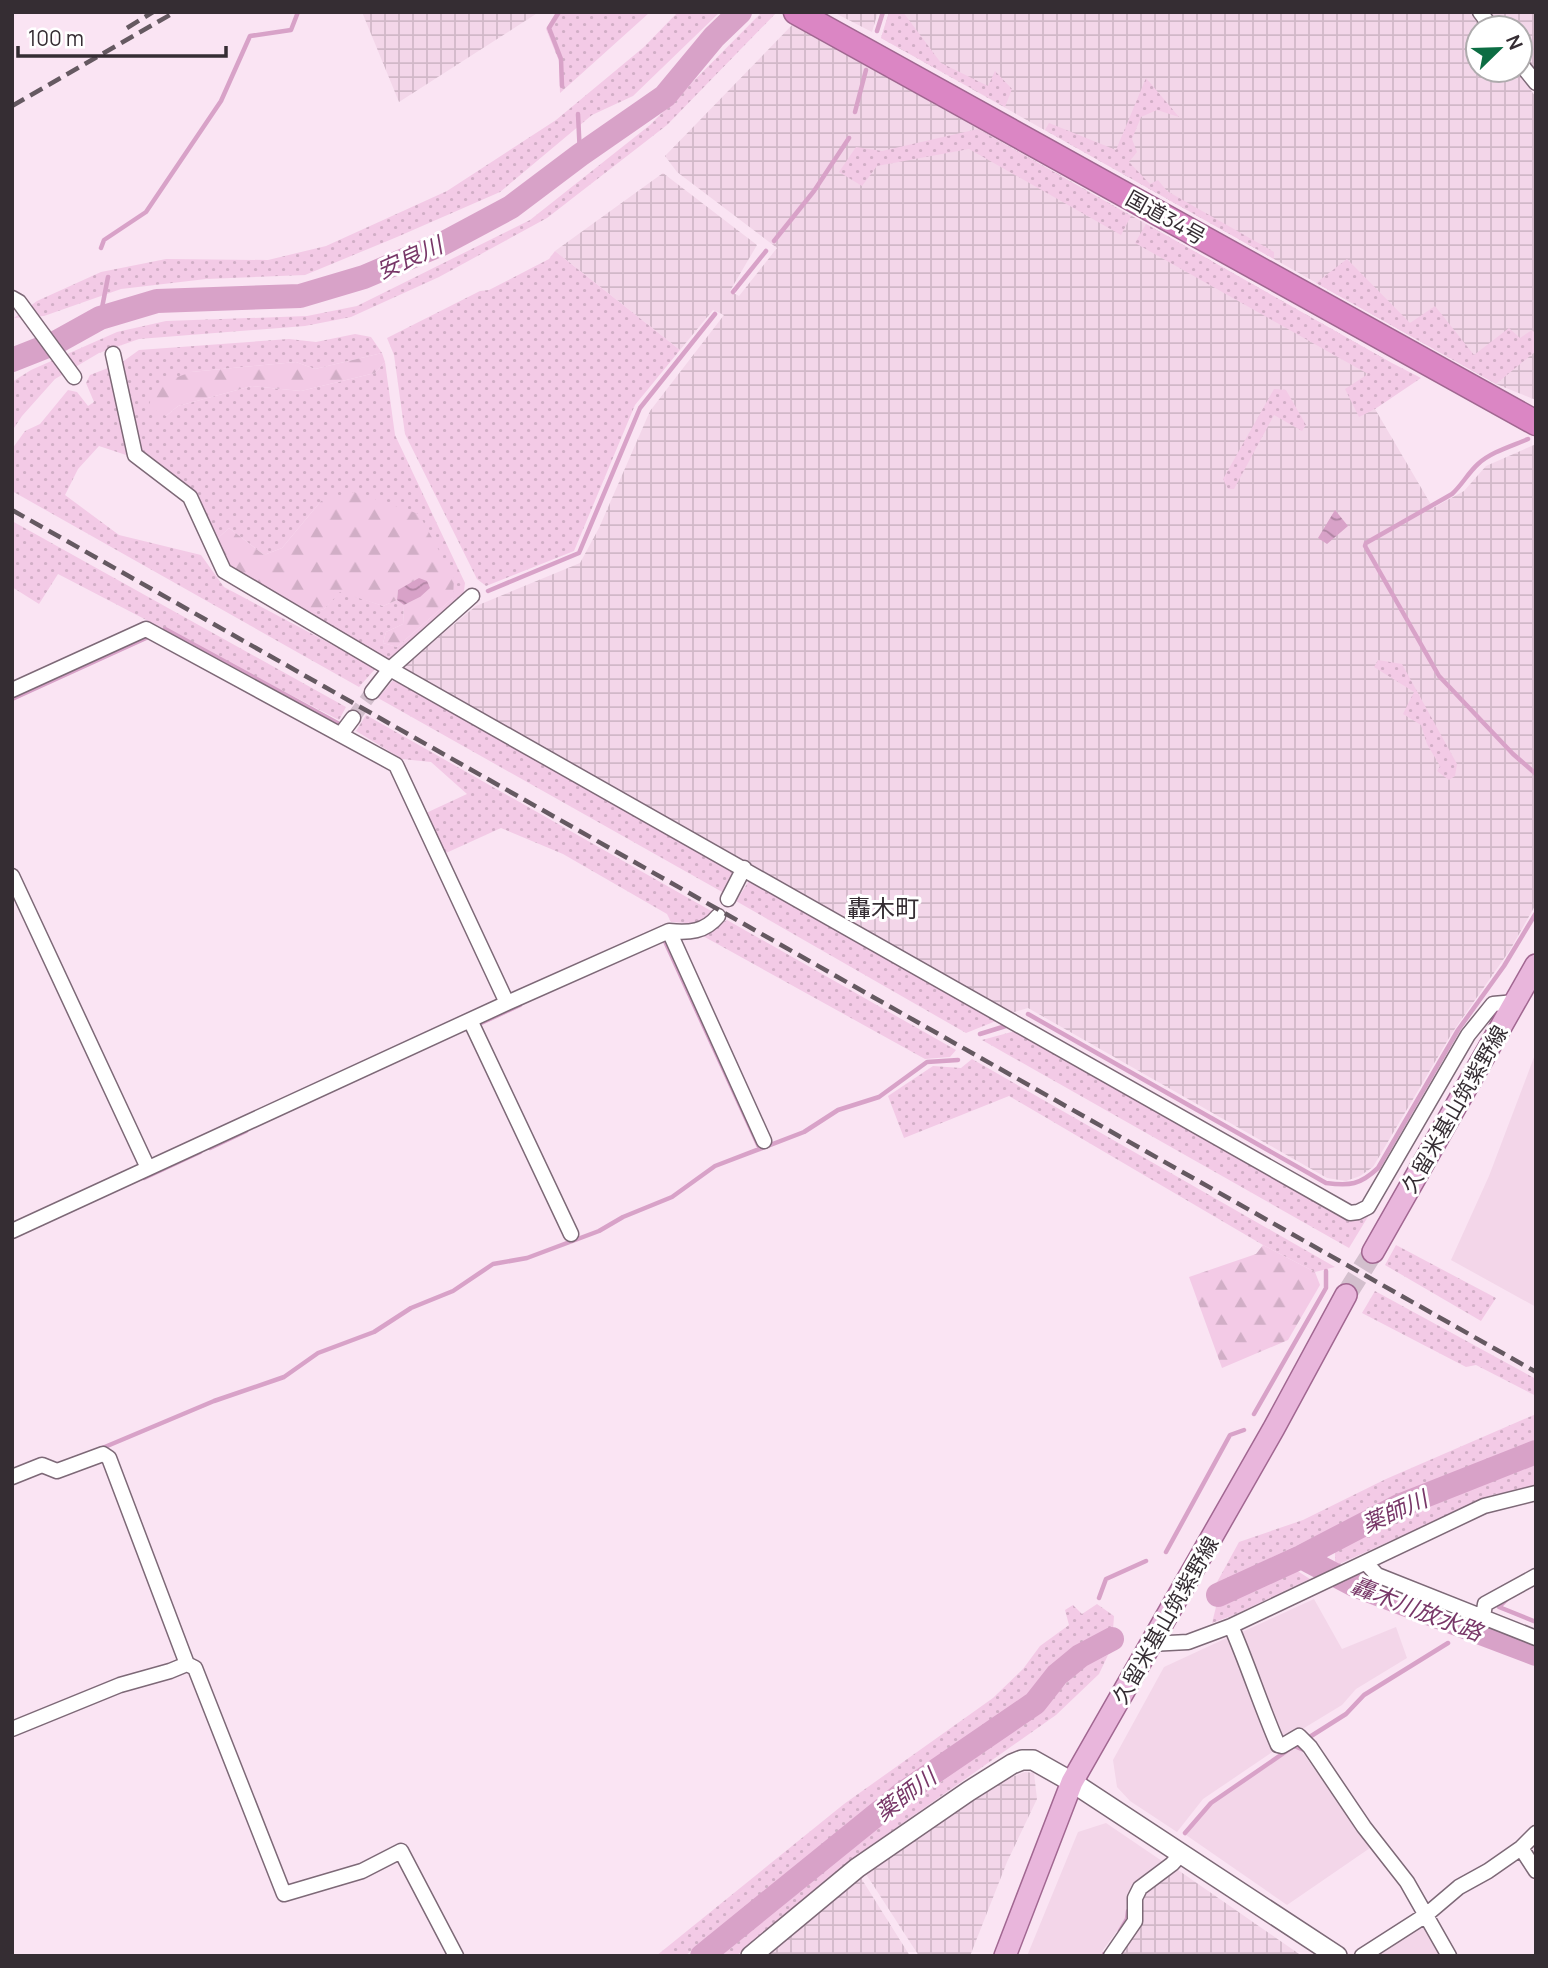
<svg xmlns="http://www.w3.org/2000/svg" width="1548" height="1968" font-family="Manrope,'Noto Sans JP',sans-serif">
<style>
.built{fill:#f3d6e9}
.industrial{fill:url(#industrial-grid)}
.green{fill:url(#green-dots)}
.forest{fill:url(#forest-firs)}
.water{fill:url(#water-waves)}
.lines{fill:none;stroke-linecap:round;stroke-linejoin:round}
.stream{stroke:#d8a2c8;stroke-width:4.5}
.river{stroke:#d8a2c8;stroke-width:24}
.street-tunnel{stroke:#d3bfcd;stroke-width:14;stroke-dasharray:14 7;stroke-linecap:butt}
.primary-tunnel{stroke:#d3bfcd;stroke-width:21;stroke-dasharray:21 10;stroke-linecap:butt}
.street-casing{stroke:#7d6977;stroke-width:17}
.secondary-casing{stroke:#7d6977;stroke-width:22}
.primary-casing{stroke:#a16791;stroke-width:24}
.highway-casing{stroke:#a16791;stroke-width:27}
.street{stroke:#fff;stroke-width:14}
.secondary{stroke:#fff;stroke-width:19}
.primary{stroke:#e9b6dc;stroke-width:21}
.highway{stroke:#db86c4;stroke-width:24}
.rail{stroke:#655961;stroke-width:4.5;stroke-dasharray:14 7;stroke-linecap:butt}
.labels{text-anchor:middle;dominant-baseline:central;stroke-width:6;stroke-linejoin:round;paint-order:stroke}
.street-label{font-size:21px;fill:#352d33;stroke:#fff}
.water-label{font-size:23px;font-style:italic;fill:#783768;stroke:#fff}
.quarter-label{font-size:24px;fill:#352d33;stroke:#fff}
</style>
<defs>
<pattern id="industrial-grid" width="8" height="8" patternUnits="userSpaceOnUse" patternTransform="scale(1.75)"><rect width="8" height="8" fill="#f3d6e9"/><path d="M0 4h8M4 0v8" fill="none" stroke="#d1b8c8"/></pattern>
<pattern id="green-dots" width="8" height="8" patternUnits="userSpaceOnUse" patternTransform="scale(1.75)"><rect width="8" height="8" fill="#f3cae6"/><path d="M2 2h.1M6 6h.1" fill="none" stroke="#d1aec6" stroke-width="1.8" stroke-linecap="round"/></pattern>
<pattern id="forest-firs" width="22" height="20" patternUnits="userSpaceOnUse" patternTransform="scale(1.75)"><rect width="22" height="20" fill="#f3cae6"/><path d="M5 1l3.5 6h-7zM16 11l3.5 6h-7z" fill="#d1aec6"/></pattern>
<pattern id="water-waves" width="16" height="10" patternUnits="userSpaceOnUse" patternTransform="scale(1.75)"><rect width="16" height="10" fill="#d8a2c8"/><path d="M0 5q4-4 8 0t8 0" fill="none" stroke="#b084a3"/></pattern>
</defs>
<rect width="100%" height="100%" fill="#fae4f3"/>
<path class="built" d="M1536 1052V1307L1451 1260 1489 1176Z
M1314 1599 1342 1649 1396 1627 1407 1658 1356 1689 1342 1705 1286 1739 1278 1736 1240 1633Z
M1231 1636 1249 1682 1254 1704 1274 1751 1203 1799 1177 1832 1130 1801 1117 1787 1113 1760 1164 1667Z
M1294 1749 1301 1750 1370 1848 1287 1905 1186 1835 1213 1802Z
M1106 1823 1162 1861 1133 1883 1127 1894 1126 1919 1103 1950 1101 1956H1027L1078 1832Z
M1424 1922 1441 1956H1371Z"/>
<path class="industrial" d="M362 12H539L399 102Z
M833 12H878L872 32Z
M889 12H1469L1482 28H1478V70H1515L1536 97V400L1496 384 881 38Z
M1490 12H1536V71L1520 51V28H1502Z
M793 24 1390 362 1359 416 1375 409 1433 508 1464 491 1486 466 1536 444V904L1510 950 1452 1033 1373 1167 1360 1176 1346 1181 1327 1178 1028 1008 1011 1013 401 668 476 606 580 563 599 528 650 411 724 315 713 310 680 350 555 251 663 173 757 245 730 291 739 296 777 248 677 172 665 156Z
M1025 1772 1034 1773 1037 1799 1007 1862 970 1956H919L866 1874 996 1783Z
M1178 1870 1302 1956H1117L1141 1923 1145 1892Z
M861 1878 910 1956H766L829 1905Z"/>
<path class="green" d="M556 12H649V13L560 93 559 61 546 29Z
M678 12H720L633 96 592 115 500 192 397 237 305 275 206 279 121 289 44 316 14 318 37 301 101 272 166 259 268 260 326 246 447 191 556 120 644 47Z
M762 12H777L667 125 547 218 439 277 351 317 305 326 139 339 99 353 55 379 22 416 12 431V382L31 370 117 332 166 321 307 316 357 306 530 220 650 125Z
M889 12H903L941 63 988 86 995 71 1012 89 1005 107 881 38Z
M1146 78 1179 117 1157 110 1141 117 1132 139 1137 152 1129 162 1150 184 1158 180 1167 191 1274 252V259L1045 130 1049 123 1116 150Z
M978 129 1131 216 1121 235 969 149 877 166 862 186 839 172 856 147 882 151Z
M1146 224 1390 362 1421 378 1375 409 1359 417 1345 389 1368 374 1135 243Z
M555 251 680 350 635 405 574 551 486 586 477 579 405 434 394 355 387 338 480 291 489 290 549 259Z
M1347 259 1410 323 1435 306 1474 355 1509 328 1520 338 1532 330 1536 334V351L1496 384 1316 283Z
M355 334 371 337 382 353 315 369 296 362 191 372 166 416 178 406 252 386 301 391 375 373 385 362 395 435 465 583 463 599 392 661 306 614 324 609 340 591 383 606 397 600 404 605 403 624 386 632 383 643 397 647 453 598 321 501 282 548 264 555 229 528 216 540 195 492 136 452 121 363 139 350 289 339 316 342Z
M108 368 129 456 99 446 78 469 65 495 119 535 201 555 224 587 376 668 359 687 12 491V449L25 431 40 424 68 390 77 392 88 406 94 402 86 383 90 375Z
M1274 389 1286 390 1306 425 1302 431 1274 415 1234 489H1228L1223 479Z
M12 521 346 707 339 720 58 574 39 604 12 587Z
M1378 660 1402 664 1457 764 1455 776 1449 780 1437 771 1440 766 1427 744 1421 725 1403 714 1414 692 1374 667Z
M394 679 734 873 724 893 378 698Z
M366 715 713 912 700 924 671 922 667 914 563 854 501 828 446 853 426 813 467 794 431 762 402 759 356 731Z
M749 881 1001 1019 966 1033 736 901Z
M727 920 956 1050 950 1057 925 1059 703 936Z
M1019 1030 1349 1218 1369 1215 1349 1248 982 1040Z
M972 1059 1335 1267 1315 1272 1263 1245 1009 1096 904 1138 888 1096 933 1066 961 1068Z
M1396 1245 1496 1298 1481 1321 1385 1265Z
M1375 1291 1536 1379V1396L1476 1365 1466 1367 1362 1313Z
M1536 1414V1442L1425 1484 1216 1584 1239 1542 1303 1520 1386 1479Z
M1536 1465V1487L1492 1495 1335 1566V1551L1412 1507Z
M1296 1570 1310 1579 1234 1615 1212 1623 1217 1603Z
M1097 1604 1114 1616 1113 1630 1077 1646 1059 1658 1026 1697 857 1816 685 1956H656L844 1804 993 1698 1023 1669 1040 1646 1069 1625 1065 1610 1073 1605 1082 1614Z
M1108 1655 1099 1674 1056 1715 859 1854 736 1956H717L860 1839 1035 1716 1083 1666Z"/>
<path class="forest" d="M382 353 385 362 375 373 301 391 252 386 178 406 166 416 149 407 153 386 191 372 296 362 315 369Z
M354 492 419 514 454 578 453 598 397 647 383 643 386 632 403 624 404 605 420 597 398 590 397 600 383 606 340 592 324 609 306 614 227 566 216 540 229 528 264 555 282 548 321 501Z
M1263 1245 1315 1272 1320 1285 1288 1340 1222 1368 1189 1277 1256 1254Z"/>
<path class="water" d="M1335 510 1348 526 1327 544 1318 538Z
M419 578 427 581 430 588 420 597 404 605 397 600 398 590Z"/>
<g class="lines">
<path class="stream" d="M559 12 549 28 561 59 562 86
M12 13 13 12
M877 31 883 12
M855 112 866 70
M578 114 580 155
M774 241 814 191 849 138
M101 248 104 240 146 212 221 101 250 36 291 30 298 12
M733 292 766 251
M100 318 108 277
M1528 439C1512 446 1491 452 1478 464 1468 473 1462 485 1452 494L1366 543 1365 546 1439 676 1513 754 1536 774
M488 591 579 553 640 408 715 314
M165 629 341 725 343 724
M12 699 146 638
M662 940 664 939 760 1149
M1028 1014 1326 1183C1350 1186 1360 1185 1378 1168L1458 1030 1504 966 1536 913
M481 1023 520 1005
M980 1034 1009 1025
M210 1148 246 1131
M144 1178 200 1152
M1254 1414 1326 1288V1271
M100 1449 214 1401 284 1377 318 1353 374 1332 411 1308 453 1291 493 1264 527 1258 599 1231 623 1217 672 1197 715 1166 804 1132 838 1110 879 1097 927 1062 958 1060
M1166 1552 1230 1435 1244 1430
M1099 1598 1106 1579 1146 1561
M1508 1598 1499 1607 1536 1622
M1308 1738 1346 1714 1364 1695 1448 1643
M1185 1833 1211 1803 1294 1746 1304 1750
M1120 1931 1127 1919 1128 1911
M1104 1956V1954"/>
<path class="river" d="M12 360 55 343 100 318 157 301 300 296 364 277 442 244 511 207 580 155 665 96 714 37 740 12
M1301 1557 1354 1585 1536 1654
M1218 1595 1301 1557 1399 1506 1536 1452
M702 1956 902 1794 1035 1703 1057 1675 1080 1656 1112 1639"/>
<path class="street-tunnel" d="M353 718 372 692"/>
<path class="primary-tunnel" d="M1346 1295 1373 1252"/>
<g class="street-casing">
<path id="street" d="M1480 12 1492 28
M1520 63 1536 83
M12 298 19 302 74 377
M113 354 135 455 190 497 224 571 390 669 1350 1213 1358 1212 1368 1207 1468 1035 1493 1004 1515 1002
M12 690 146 629 396 765 507 1003
M372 692 390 669 472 596
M341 734 353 718
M12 876 148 1168
M728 899 744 868
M669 931 764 1141
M470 1020 571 1234
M12 1231 507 1003 669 931C689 933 705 932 718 916
M12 1477 42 1465 57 1471 103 1454 109 1458 187 1664
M1366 1563 1377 1575 1536 1638
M1483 1617 1485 1604 1536 1576
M1231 1626C1248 1665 1261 1706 1278 1745L1282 1746 1299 1736 1310 1747 1364 1827 1407 1882 1449 1956
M1150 1644 1188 1642 1231 1626 1484 1506 1536 1493
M12 1729 120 1685 170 1671 187 1664 195 1668 284 1894 362 1871 401 1851 456 1956
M1521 1848 1536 1871
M1111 1956 1135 1921V1898L1140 1888 1172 1864 1182 1853
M1362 1956 1426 1915 1459 1887 1488 1871 1521 1848 1536 1833"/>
</g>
<g class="secondary-casing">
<path id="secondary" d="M751 1956 857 1868 969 1791 1012 1764 1022 1760H1033L1072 1782 1337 1956"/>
</g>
<g class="primary-casing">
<path id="primary" d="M1373 1252 1536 965
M1005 1956 1072 1782 1274 1428 1346 1295"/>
</g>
<g class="highway-casing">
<path id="highway" d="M796 12 1536 423"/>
</g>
<use href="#street" class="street"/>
<use href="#secondary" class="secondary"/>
<use href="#primary" class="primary"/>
<use href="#highway" class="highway"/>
<path class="rail" d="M127 28 153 12
M12 106 175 12
M12 510 1536 1372"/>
</g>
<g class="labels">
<g class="street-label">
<text transform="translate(1166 217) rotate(29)">国道34号</text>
<text transform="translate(1454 1109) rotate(-60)">久留米基山筑紫野線</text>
<text transform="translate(1165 1620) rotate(-60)">久留米基山筑紫野線</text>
</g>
<g class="water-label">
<text transform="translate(409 257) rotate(-24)">安良川</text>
<text transform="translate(1394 1511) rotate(-24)">薬師川</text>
<text transform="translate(1417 1608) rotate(21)">轟木川放水路</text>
<text transform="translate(905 1794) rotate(-37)">薬師川</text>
</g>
<g class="quarter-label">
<text x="883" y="907">轟木町</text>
</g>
</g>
<rect width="1548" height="1968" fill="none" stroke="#352d33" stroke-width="28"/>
<g transform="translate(1499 49) rotate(67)"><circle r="33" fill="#ffffff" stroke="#aeabad" stroke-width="2"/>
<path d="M0-5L12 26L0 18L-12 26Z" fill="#0c6d43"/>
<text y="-10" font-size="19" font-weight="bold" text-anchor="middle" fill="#352d33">N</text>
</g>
<path d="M18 46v10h208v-10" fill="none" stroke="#352d33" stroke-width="3.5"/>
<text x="28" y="46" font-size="21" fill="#352d33" stroke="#ffffff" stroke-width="5" paint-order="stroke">100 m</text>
</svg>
